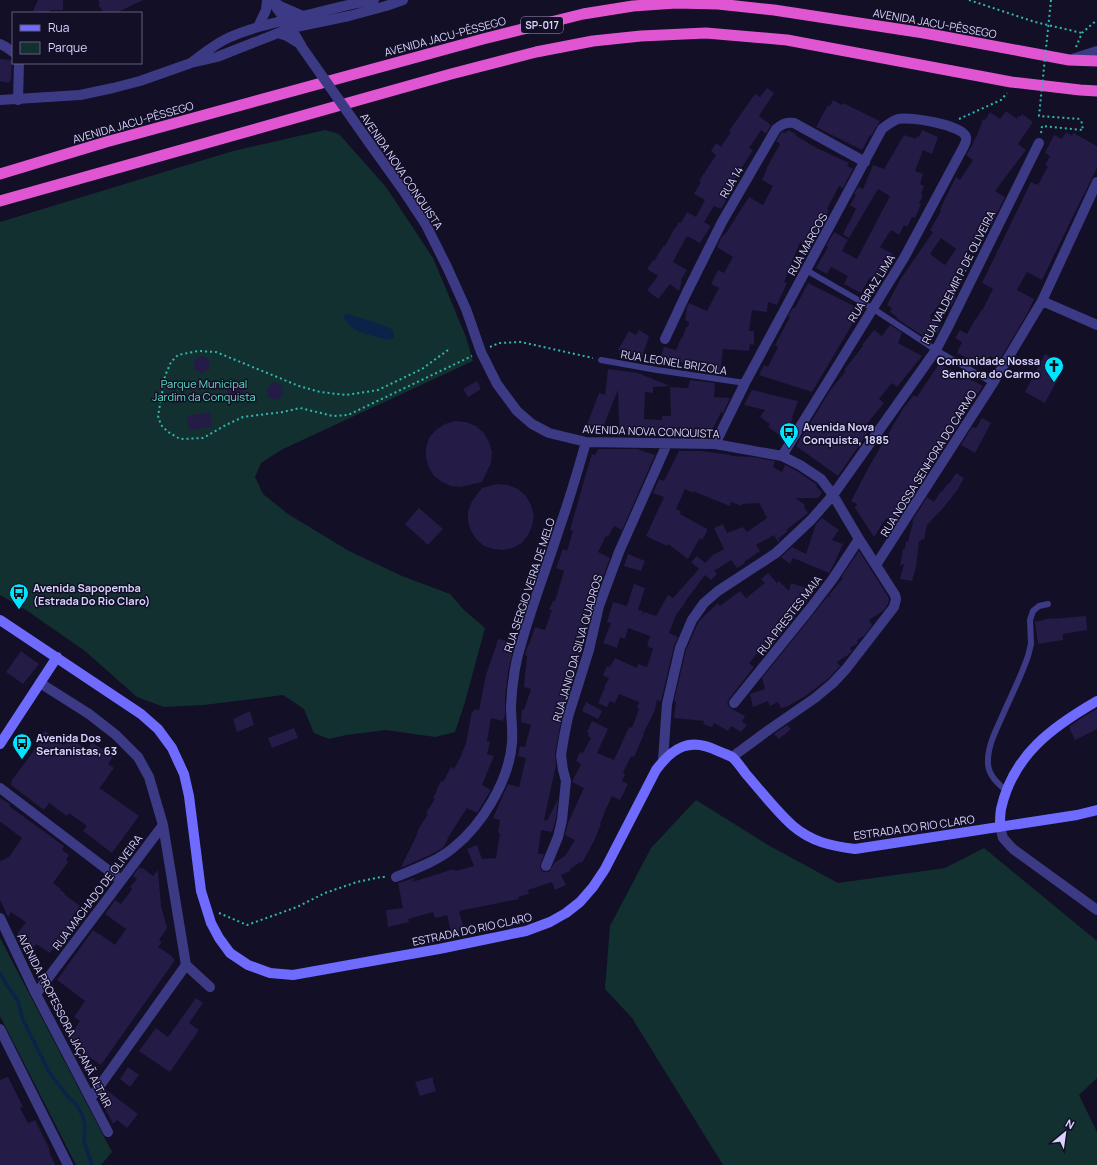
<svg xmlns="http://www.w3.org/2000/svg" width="1097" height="1165" font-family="Manrope,sans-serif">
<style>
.green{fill:#12302f}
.water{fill:#0c2248}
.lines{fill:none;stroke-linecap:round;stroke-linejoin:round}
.stream{stroke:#0c2248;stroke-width:3.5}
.building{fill:#241b47;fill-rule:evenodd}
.path{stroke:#2fb8b0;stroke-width:2;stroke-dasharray:2 3;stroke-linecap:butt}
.service{stroke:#3d3a85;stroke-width:6}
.minor{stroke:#3d3a85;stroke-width:10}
.tertiary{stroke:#3d3a85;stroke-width:10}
.secondary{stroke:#6f6bff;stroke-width:10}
.trunk{stroke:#e055d1;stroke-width:11}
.path-bridge{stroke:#2fb8b0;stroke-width:2;stroke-dasharray:2 3;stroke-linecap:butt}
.minor-bridge{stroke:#3d3a85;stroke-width:10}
.labels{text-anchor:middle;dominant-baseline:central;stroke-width:3;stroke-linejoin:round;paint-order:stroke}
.shield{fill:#130f26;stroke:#9e99be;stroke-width:1}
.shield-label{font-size:10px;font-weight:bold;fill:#d9d4ff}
.street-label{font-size:11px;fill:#d9d4ff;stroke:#130f26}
.poi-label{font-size:11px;font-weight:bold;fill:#d9d4ff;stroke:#130f26;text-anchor:start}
.park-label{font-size:11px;fill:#5fe0c0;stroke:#130f26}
</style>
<rect width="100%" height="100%" fill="#130f26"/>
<path class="green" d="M325 130 339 134 386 187 433 258 466 337 473 361 283 449 261 463 255 477 263 494 288 514 349 551 402 576 450 594 464 610 485 628 465 702 455 732 435 737 386 730 346 735 329 739 314 733 304 709 283 695 204 705 164 707 137 697 85 651 26 610 0 595V222L233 151Z
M696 800 768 845 838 883 945 868 984 848 1097 941V1078L1079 1095 1097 1132V1165H723L632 1018 605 989 610 926 651 848Z
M0 938 112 1152 101 1165H76L0 1016Z"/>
<path class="water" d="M346 314C363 318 378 323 393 330L394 338 388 340 359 332 350 326 343 317Z"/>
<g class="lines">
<path class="stream" d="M0 973 6 984 18 1001 23 1020 49 1072 68 1097 76 1104 83 1116 85 1127 84 1142 92 1165"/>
</g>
<path class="building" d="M38 0H63V10H50V13L33 11Z
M98 0H143L116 13H104L98 4 100 3Z
M0 59 12 60 11 81H9V83L0 81Z
M767 88 774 93 759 116 771 125 766 134 761 130 749 148 753 150 734 180 737 182 721 209 714 206 704 222 711 226 700 243 687 236 683 243 673 262 687 270 681 280 682 281 679 291 670 284 658 299 647 290 658 276 647 269 653 260 654 261 664 245 665 246 674 229H675L679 222 681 223 687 212 696 217 705 200 694 194 701 182 699 181 716 155 711 151 716 143 721 147 731 132 729 131 755 94 760 97Z
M833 100 842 105 843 103 880 121 871 136 870 135 862 150 816 127 828 105 830 106Z
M1006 111 1017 119 1018 116 1020 117 1022 114 1033 122 1018 144 1026 150 995 191 1005 197 992 224 985 234 986 235 982 243 977 239 966 255 973 261 961 277 964 279 952 294 956 297 951 306 943 300 930 316 931 317V318L941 326 937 334 932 330 926 338 896 318 897 317 890 312 892 308 887 305 900 280 933 232 930 230 941 211 940 210 944 201 956 177 960 180 973 160 966 155 972 146 975 138H976L983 119 985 120 990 112 1000 119ZM941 238 956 249 945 265 930 254Z
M788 130 796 134 795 135 818 149H819L849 163 847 166 853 169 843 188 839 186 827 209 829 210 815 240 811 238 807 246 800 242 784 282 787 283 777 305 768 302 767 312 752 310 749 331H754V345L750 344 749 351 723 349 720 373H717L716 374 682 368 684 363 661 357 664 347 676 350 681 338H682L686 328 689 324V322L685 320 687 307 689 303 707 311 719 288 711 284 718 270 724 273 733 257 717 247 721 238 726 233 749 197 763 205 773 186 762 180 767 169H766L780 144 776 141 781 133 783 132 786 133Z
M922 130 938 137 932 154 923 150 915 171 923 174 920 184 924 186 921 194 923 195 919 204H921L915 218 912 217 907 227 904 225 899 235 891 230 880 247 893 254 877 280 870 277 861 293 844 284 848 276 831 267 827 274 816 268 828 247 826 246 834 232 848 240 842 251 857 259 890 196 878 189 849 238 843 234 856 209 850 205 856 195 854 194 858 187 863 189 873 165 884 169 904 135 916 139 917 136 919 137Z
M1066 132 1072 136 1073 133 1097 146V168L1078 206 1042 280 1027 272 1017 290 1034 299 1028 312 999 361 990 356 985 367 957 353 962 342 955 338 960 330 967 334 976 318H977L981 310 982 311 993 289 982 283 1031 182 1038 185 1048 166 1045 165 1050 156 1045 153 1054 135 1062 139Z
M808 283 854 306 853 307 855 308 851 315 856 318 812 392 759 375 764 365 768 367 778 347 775 345 790 317 788 316 793 308H795Z
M890 325 902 333 898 343 922 356 897 387 892 383 879 399 884 403 866 425 869 427 867 429 869 431 838 476 796 446 831 389 846 371 844 370 863 346 862 345 874 330 882 336Z
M639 330 649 336 642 357 618 350 629 331 636 335Z
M1045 354 1065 365 1045 403 1025 392Z
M202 356 209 360 210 369 202 373 194 369V360Z
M939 364 983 386 978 394 974 392 969 401 964 398 954 417 961 421 895 523 886 518 874 537 855 508 857 504 851 501 870 465 904 407 914 395 917 397Z
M608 369 638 373 670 386 653 387V393L645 392 644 419 662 420V416H671L670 387 688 388 690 380 715 383 714 397 730 398 723 413 721 412 711 433 704 431 703 434 677 431V433L619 429 618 390 603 427 587 425 599 393 605 395Z
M235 379 242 383 243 392 235 397 227 392V383Z
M477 381 480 387V390L468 397 463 389Z
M275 382 282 386 283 395 275 400 267 396V387Z
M752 390 798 401 792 417 793 418 784 438 768 427 770 424 760 417 765 410 744 405Z
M210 412 212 427 189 430 187 416Z
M982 418 991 423 975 453 961 445 972 427 976 428Z
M455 421 466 422 476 426 484 433 489 442 492 452 491 463 482 482 461 487 451 486 442 482 434 476 429 468 426 458V448L429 438 436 430 445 424Z
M598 449H637L655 455 622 530 614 526 608 537 606 536 598 552 610 558 603 577 598 575 591 594 596 596 588 625H587L577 644 583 647 562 716 555 754 556 765 544 820 547 821 558 799 556 819 552 832 541 830 538 854H544L540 866 541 870 544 872H547L550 871 554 863 565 856 575 840 565 835 568 823 584 788 572 782 581 764 576 761 580 752 583 753 591 738 588 736 589 733 587 732 592 721 608 729 597 753 614 760 629 727 632 728 639 709 637 708 639 702 619 694 615 703 610 701 607 707 598 703 605 687H604L609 678 603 675 607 666 610 667 615 658 637 668 638 664 647 667 653 649 647 646 650 636 628 628 625 639 620 637 617 648 603 643 611 623 607 622 613 602 627 606 634 584 645 588 638 610 643 611 641 616 644 612 656 616 668 595 673 598 699 569 691 562 697 556 705 563 713 555 724 549 714 528 723 524 727 533 743 527 747 532 767 518 766 517H768L766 516 759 503 742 504 741 506 731 502 730 506 700 494 693 491V493L685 489 676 509 681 511 680 514 707 529V532L702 540 700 538 688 559 668 544 667 546 646 536 664 497 653 493 659 479 664 481 679 451H702H701L731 455V456L753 457 775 461 773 467 782 472 785 465 797 471 816 484 817 485 816 486 822 493 818 498H796L805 505 804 507 808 513 786 530 788 531 778 539 780 540 778 542 774 535 756 545 760 551 744 562 745 563 737 568 731 560 714 571 717 574 711 580 705 575 684 603H685L676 615 669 633 678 637 674 646 661 701 657 700 655 710 643 734H644L634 757 631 756 623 773 625 774 622 781 628 784 620 800 612 796 606 809 600 824H601L594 841 582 863 580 862 570 869V871L561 875 566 885 555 890 552 882 528 890 529 894 518 897 519 899 459 911 464 930 451 932 447 915 435 918 433 912 408 919 409 922 388 927 386 910 403 908 398 883 415 878 412 882 454 869 455 871 474 866 467 849 477 845 482 859 496 858 500 833H498L500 820 493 818 508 784 519 787 526 758 518 756 520 746 525 747 531 725 521 722 522 709 524 710 531 689 524 687 527 656 525 655 528 645H529L535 627 545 630 552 610H549L553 601H555L564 571 556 568 563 549 567 551 573 531 570 530 585 477 592 454 595 455Z
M956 473 964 478 958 489 944 507 927 525 924 540 921 539V541H919L916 567 912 581 900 579 904 564 900 566 903 549H905L906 541 908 542 913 522 912 521 927 497 934 502 941 491 942 492 948 483 949 484Z
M497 484 508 485 518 489 526 496 531 505 534 516 532 526 528 535 522 543 513 548 503 550 493 549 484 546 476 539 471 531 468 521V511L472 501 482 488Z
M419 508 443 529 428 545 405 524Z
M822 518 839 530 832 540 843 544 834 564 829 573 793 558 790 564 781 557 792 547 806 554 816 524Z
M859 551 889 598 888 604 883 611 869 620 872 625 864 636 857 640 858 643 850 648 852 651 848 655 837 662 840 666 829 678 816 688 804 697 788 706 781 708 778 702 770 706 768 701 753 707 750 694 765 689 762 678 828 596 832 597 829 595 843 578 841 577Z
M628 554 645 561 641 571 624 566Z
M768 573 777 583 779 581 789 591 791 583 815 591 767 652 762 648 749 663 754 667 729 699 727 704 730 708 745 716 742 722 747 725 741 732 731 726 728 731 714 723 712 727 703 724 704 721 674 718 676 702 674 701 686 650 698 623 701 619 718 603 720 606 740 591 746 598 765 583 761 579Z
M1086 616 1087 630 1063 634V640L1038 644 1035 622 1051 618V619Z
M498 639 515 643 508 672 505 697V714L503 721 491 718 487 741 490 742 487 754 494 756 482 785 491 790 477 813 467 808 447 839H448L443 848 430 855 403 867H401L415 839 419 828 428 814 426 813 435 799 433 798 437 791H436L441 781 443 782 451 767 454 769 460 758 466 743 472 711 474 712V709L479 710 486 675 496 646Z
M21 651 39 664 23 684 6 672Z
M586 702 602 711 598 719 582 711Z
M1097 709V729L1075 740 1069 727 1083 717Z
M250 711 254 725 237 732 233 719Z
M787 725 791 729 779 739 774 734Z
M294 728 298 738 272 748 268 738Z
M45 731 64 745 70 737 87 750 92 742 113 757 108 764 114 768 99 789H101L139 816 112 853 83 831 87 826 69 813 67 816 49 803 44 810 11 785 12 780 41 741 38 739Z
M0 798 10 804 9 806 64 846 62 850 69 855 66 860 68 862 53 883 61 889 60 890 65 893 64 894 80 906 72 917 78 921 60 947 57 943 50 953 36 944 31 952 23 946 17 934 26 922 11 912 8 917 0 900V861L9 857 22 838 1 822 0 823Z
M139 867 142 869 143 868 153 876 158 870 161 906 167 928 159 940 162 942 158 947 172 956V957L175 960 101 1065 77 1049 78 1048 68 1038 80 1021 74 1017 85 1001 57 980 93 930 98 934V933L115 945 126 929 105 914 115 900 121 904 132 889 130 887 137 879 133 876Z
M196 998 203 1003 189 1023 199 1030 170 1072 139 1051 156 1028 168 1037Z
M128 1067 139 1075 130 1087 120 1079Z
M8 1077 23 1107 20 1108 28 1123 35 1120 50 1150 49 1151 55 1165H0V1080Z
M433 1077V1082L436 1091 420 1096 415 1082Z
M105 1089 138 1114 127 1128 117 1120 113 1124 100 1099Z"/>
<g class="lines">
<path class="path" d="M969 0 1035 22 1082 33
M1076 47 1082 33 1097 20
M959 119 1001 100 1007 93
M1041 133 1042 126 1083 130 1081 119
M490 347 499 343 521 342 593 358
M448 350 422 369 378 390 346 395 320 392 299 386 216 352 198 351 178 355 171 362 165 376 158 416 161 425 168 432 180 439 203 438 226 425 243 417 283 412 300 408 333 416 348 415 472 356
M219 913 247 925 297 907 325 893 357 882 381 877H387"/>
<path class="service" d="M806 270 872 308 936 350 993 383
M601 360 657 370 745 383
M1007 791C998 784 989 776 988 764 987 748 995 732 1001 719 1010 698 1021 677 1028 656L1031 644 1030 620 1033 611 1039 606 1048 604"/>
<path class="minor" d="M271 0 291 28 301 45
M0 44 6 47 13 52
M18 100 19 63
M370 144 403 190 426 225 447 267 466 309 481 352 497 384 517 411 532 424 549 433 586 442 715 444 782 456 800 465 821 479 833 495 859 539 895 595 896 599 894 607 846 669 833 683 815 698 770 729 732 757
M1042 301 1097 325
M665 339 686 294 722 222 776 129C782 124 786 122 794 123L865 162
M715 444 745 383 882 129C887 125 892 121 898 119 909 116 963 125 966 137 967 140 965 144 964 146L904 258 782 456
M876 565 993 383 1042 301 1097 182
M40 683 89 714 116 735 138 757 149 777 163 825 186 965 210 987
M734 703 809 610 832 580 859 539
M663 760 667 704 680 648 692 620 704 603 718 591 776 553 811 520 833 495 936 350 948 327 1039 143
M0 788 121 880
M1000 827 1003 838 1013 849 1097 910
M546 866 558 837 562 820 566 781 563 770 561 755 564 737 568 717 589 650 599 606 619 552 667 444
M396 877C415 869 436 862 453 848 482 825 509 781 512 743 513 730 511 718 511 706 512 684 515 662 522 641 533 602 548 564 560 526 570 498 578 470 586 442
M0 918 36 994 108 1132
M36 994 163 825
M0 1029 68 1165
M91 1098 186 965"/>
<path class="tertiary" d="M272 0 280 6 303 16
M258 27 266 10 267 0
M278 33 287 36 300 44
M1072 59 1097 51
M192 62C204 53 215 44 228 38 254 26 283 21 311 14 332 9 353 3 374 0
M0 100 80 95 113 88 140 81 191 63 217 57 291 28 349 16 386 6 403 0"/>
<path class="secondary" d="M0 620 141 714 158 729 172 748 184 774 189 796 201 891 211 923 219 938 230 953 248 965 270 973 293 975 439 949 526 931 550 922 566 913 580 902 593 887 605 869 656 770C673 747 690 737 718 751 723 753 728 755 732 757 737 761 742 769 746 774 760 790 777 812 793 826 812 842 831 846 855 849L1077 815 1097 810
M0 744 57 657
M1000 827C1000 821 1000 815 1001 809 1013 755 1052 727 1097 701"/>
<path class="trunk" d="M0 174 106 142 483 39 583 14 633 6 676 3 718 4 774 10 924 33 1069 60 1097 61
M0 201 451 74 536 52 593 41 641 36 706 33 787 40 1011 82 1080 90 1097 91"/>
<path class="path-bridge" d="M1051 0 1039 116 1081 119"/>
<path class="minor-bridge" d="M301 46 370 144"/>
</g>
<defs>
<g id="church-pin" transform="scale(1)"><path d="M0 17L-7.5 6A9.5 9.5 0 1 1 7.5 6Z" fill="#00e5ff" stroke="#130f26"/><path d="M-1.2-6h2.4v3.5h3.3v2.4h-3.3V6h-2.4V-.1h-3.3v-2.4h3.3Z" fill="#111"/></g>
<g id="bus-pin" transform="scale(1)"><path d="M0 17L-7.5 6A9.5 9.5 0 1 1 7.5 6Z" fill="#00e5ff" stroke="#130f26"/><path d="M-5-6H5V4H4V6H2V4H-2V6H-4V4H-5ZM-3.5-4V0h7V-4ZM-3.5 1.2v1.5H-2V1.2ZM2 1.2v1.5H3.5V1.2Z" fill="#111"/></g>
</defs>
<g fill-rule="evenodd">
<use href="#church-pin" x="1054" y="366"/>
<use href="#bus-pin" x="789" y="432"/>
<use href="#bus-pin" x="19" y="593"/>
<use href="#bus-pin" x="22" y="743"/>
</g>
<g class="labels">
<rect class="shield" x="521" y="17" width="42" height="16" rx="3"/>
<g class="shield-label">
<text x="542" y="25">SP-017</text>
</g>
<g class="street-label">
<text transform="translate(935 23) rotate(10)">AVENIDA JACU-PÊSSEGO</text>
<text transform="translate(445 36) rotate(-15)">AVENIDA JACU-PÊSSEGO</text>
<text transform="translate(133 122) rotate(-16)">AVENIDA JACU-PÊSSEGO</text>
<text transform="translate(402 171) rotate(56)">AVENIDA NOVA CONQUISTA</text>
<text transform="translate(731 182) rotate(-60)">RUA 14</text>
<text transform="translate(807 244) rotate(-61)">RUA MARCOS</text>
<text transform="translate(958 277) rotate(-63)">RUA VALDEMIR P. DE OLIVEIRA</text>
<text transform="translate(871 288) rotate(-58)">RUA BRAZ LIMA</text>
<text transform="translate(674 362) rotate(9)">RUA LEONEL BRIZOLA</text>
<text transform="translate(651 431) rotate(2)">AVENIDA NOVA CONQUISTA</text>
<text transform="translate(928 463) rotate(-58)">RUA NOSSA SENHORA DO CARMO</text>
<text transform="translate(529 585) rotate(-72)">RUA SERGIO VEIRA DE MELO</text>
<text transform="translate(789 615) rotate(-52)">RUA PRESTES MAIA</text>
<text transform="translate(577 648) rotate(-74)">RUA JANIO DA SILVA QUADROS</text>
<text transform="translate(914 827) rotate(-8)">ESTRADA DO RIO CLARO</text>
<text transform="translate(97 892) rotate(-53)">RUA MACHADO DE OLIVEIRA</text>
<text transform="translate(472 929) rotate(-12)">ESTRADA DO RIO CLARO</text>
<text transform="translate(65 1020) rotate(63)">AVENIDA PROFESSORA JAÇANÃ ALTAIR</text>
</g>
<g class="poi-label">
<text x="1040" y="360" text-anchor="end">Comunidade Nossa<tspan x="1040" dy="13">Senhora do Carmo</tspan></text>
<text x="803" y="426">Avenida Nova<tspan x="803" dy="13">Conquista, 1885</tspan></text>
<text x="33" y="587">Avenida Sapopemba<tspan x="33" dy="13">(Estrada Do Rio Claro)</tspan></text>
<text x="36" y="737">Avenida Dos<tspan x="36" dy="13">Sertanistas, 63</tspan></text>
</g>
<g class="park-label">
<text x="204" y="383">Parque Municipal<tspan x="204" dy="13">Jardim da Conquista</tspan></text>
</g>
</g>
<rect x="12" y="12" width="130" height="52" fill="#130f26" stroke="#625e7d"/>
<rect x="20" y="25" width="20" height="6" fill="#6f6bff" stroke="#625e7d"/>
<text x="48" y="32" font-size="12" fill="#d9d4ff">Rua</text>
<rect x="20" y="42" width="20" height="12" fill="#12302f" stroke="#625e7d"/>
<text x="48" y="52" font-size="12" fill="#d9d4ff">Parque</text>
<g transform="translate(1065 1133) rotate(29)" stroke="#130f26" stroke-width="3" paint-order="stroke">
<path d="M0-3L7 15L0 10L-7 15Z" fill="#d9d4ff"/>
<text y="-6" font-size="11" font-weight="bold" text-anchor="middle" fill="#d9d4ff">N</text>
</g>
</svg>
